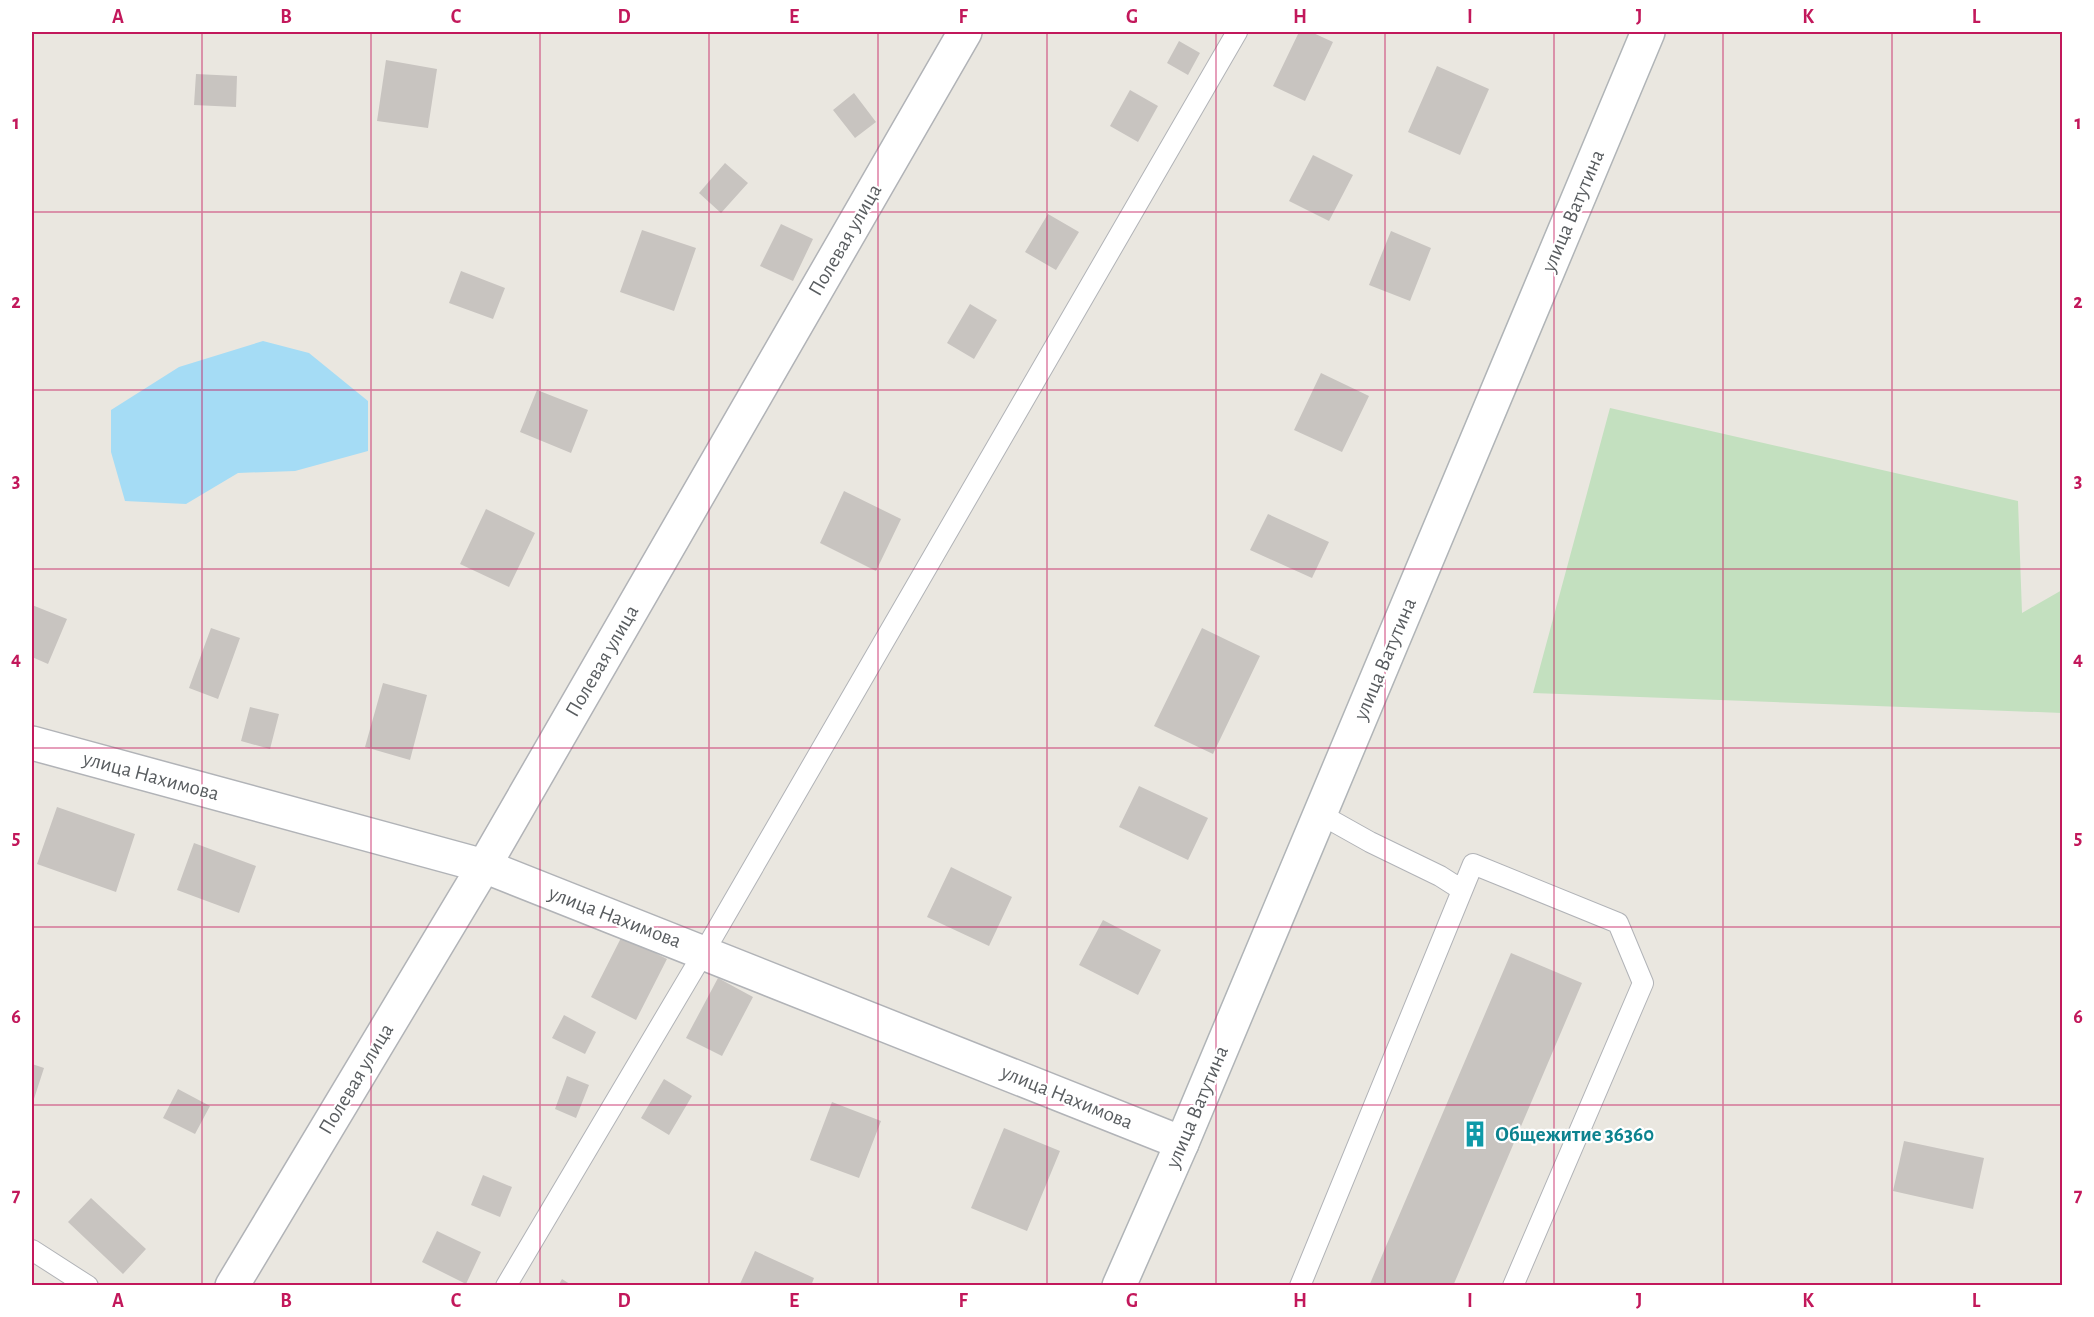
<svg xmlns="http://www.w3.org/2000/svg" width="2094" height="1317" font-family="'Alegreya Sans',sans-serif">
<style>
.green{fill:#c3e0bf}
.water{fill:#a5dcf5}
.building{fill:#c8c4c0}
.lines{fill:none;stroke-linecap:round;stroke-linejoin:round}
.lane-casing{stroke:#b1b3b7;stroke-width:22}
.street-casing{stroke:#b1b3b7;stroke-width:36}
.secondary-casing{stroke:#b0b4b7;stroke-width:36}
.lane{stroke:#fff;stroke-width:20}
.street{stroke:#fff;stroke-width:33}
.secondary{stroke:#fff;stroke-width:33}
.grid{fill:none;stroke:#c2185b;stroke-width:1.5;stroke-opacity:0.55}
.labels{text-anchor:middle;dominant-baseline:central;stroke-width:4.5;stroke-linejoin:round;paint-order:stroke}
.street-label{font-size:21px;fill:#595d60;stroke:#fff}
.culture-label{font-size:21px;font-weight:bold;fill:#0d838f;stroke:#fff;text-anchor:start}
.neatline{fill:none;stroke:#c2185b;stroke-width:2}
.grid-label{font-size:20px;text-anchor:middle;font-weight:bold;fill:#c2185b}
</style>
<rect width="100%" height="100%" fill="#eae7e0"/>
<path class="green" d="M1610 408 2018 501 2022 613 2062 590V713L1533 693Z"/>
<path class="water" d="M263 341 309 353 368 401V451L295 471 238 473 186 504 125 501 111 452V410L179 367Z"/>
<path class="building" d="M1299 32H1311L1333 42 1305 101 1273 86Z
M1179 41 1200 53 1188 75 1167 63Z
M386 60 437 69 428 128 377 121Z
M1437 66 1489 89 1460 155 1408 132Z
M196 74 237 76 236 107 194 105Z
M1130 90 1158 106 1138 142 1110 126Z
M854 93 876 122 855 138 833 110Z
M1313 155 1353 175 1329 221 1289 201Z
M725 163 748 183 721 213 699 193Z
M1048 214 1079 232 1056 270 1025 252Z
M781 224 813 239 793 281 760 266Z
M642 230 696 248 674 311 620 292Z
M1391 231 1431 248 1410 301 1369 285Z
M461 271 505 288 493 319 449 303Z
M970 304 997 320 974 359 947 343Z
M1321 373 1369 396 1342 452 1294 430Z
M537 390 588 410 571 453 520 432Z
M844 491 901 519 876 571 820 543Z
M486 509 535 533 509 587 460 564Z
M1268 514 1329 542 1312 578 1250 550Z
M32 605 67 619 48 664 32 657Z
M211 628 240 638 218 699 189 688Z
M1202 628 1260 656 1213 754 1154 726Z
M383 683 427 695 410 760 365 747Z
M250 707 279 714 270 749 241 741Z
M1139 786 1208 818 1188 860 1119 827Z
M57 807 135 834 116 892 37 864Z
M194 843 256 866 239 913 177 890Z
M951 867 1012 897 989 946 927 917Z
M1103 920 1161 950 1138 995 1079 965Z
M622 936 667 959 636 1020 591 997Z
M1511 953 1582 983 1453 1286H1369Z
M718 978 753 997 722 1056 686 1038Z
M564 1015 596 1032 585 1054 552 1038Z
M32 1064 44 1068 32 1105Z
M567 1076 589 1085 576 1118 555 1109Z
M664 1079 692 1096 669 1135 641 1118Z
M178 1089 210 1106 195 1134 163 1118Z
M832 1102 881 1121 859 1178 810 1160Z
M1004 1128 1060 1151 1027 1231 971 1208Z
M1904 1141 1984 1158 1973 1209 1893 1191Z
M483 1175 512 1187 500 1217 471 1205Z
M91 1198 146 1249 123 1274 68 1222Z
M437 1231 481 1252 466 1284 422 1262Z
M755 1251 814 1278 811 1286H739Z
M562 1279 573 1286H558Z"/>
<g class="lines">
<g class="lane-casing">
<path id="lane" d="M1320 814 1370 842 1440 876 1462 890
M32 1250 88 1286
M506 1286 704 952 1237 32
M1300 1286 1473 864 1618 923 1643 983 1513 1286"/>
</g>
<g class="street-casing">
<path id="street" d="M32 743 484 866 1182 1143
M232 1286 484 866 965 32"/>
</g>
<g class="secondary-casing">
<path id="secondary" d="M1119 1286 1182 1143 1648 32"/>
</g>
<use href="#lane" class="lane"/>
<use href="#street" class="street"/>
<use href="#secondary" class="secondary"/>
</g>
<path class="grid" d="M202 32V1286M371 32V1286M540 32V1286M709 32V1286M878 32V1286M1047 32V1286M1216 32V1286M1385 32V1286M1554 32V1286M1723 32V1286M1892 32V1286M32 212H2062M32 390H2062M32 569H2062M32 748H2062M32 927H2062M32 1105H2062"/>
<defs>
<g id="building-bare" transform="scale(2.07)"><path d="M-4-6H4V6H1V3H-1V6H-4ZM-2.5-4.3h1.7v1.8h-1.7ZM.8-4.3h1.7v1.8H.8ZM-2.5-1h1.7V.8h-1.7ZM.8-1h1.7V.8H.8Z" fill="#0f9aa8" stroke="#fff" stroke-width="2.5" paint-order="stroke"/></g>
</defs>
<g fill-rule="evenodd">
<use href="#building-bare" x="1475" y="1134"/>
</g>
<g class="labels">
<g class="street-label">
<text transform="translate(1573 211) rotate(-67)">улица Ватутина</text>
<text transform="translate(845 240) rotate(-60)">Полевая улица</text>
<text transform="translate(1385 659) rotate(-67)">улица Ватутина</text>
<text transform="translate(602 661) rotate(-60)">Полевая улица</text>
<text transform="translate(151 776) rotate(15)">улица Нахимова</text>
<text transform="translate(615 917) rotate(21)">улица Нахимова</text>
<text transform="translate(356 1079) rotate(-59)">Полевая улица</text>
<text transform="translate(1067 1097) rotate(22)">улица Нахимова</text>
<text transform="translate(1197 1107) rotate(-67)">улица Ватутина</text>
</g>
<g class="culture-label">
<text x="1495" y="1134">Общежитие 36360</text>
</g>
</g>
<rect width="2094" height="1317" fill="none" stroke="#ffffff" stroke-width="66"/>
<rect x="33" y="33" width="2028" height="1251" class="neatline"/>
<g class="grid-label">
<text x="118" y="23">A</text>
<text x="286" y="23">B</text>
<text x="456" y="23">C</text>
<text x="624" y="23">D</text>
<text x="794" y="23">E</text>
<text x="963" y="23">F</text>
<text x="1132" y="23">G</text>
<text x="1300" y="23">H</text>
<text x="1470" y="23">I</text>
<text x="1639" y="23">J</text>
<text x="1808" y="23">K</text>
<text x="1976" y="23">L</text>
<text x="16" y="129">1</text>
<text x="2078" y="129">1</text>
<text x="16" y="308">2</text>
<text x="2078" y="308">2</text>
<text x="16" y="487">3</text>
<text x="2078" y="487">3</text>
<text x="16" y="665">4</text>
<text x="2078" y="665">4</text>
<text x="16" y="844">5</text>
<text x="2078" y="844">5</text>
<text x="16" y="1023">6</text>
<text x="2078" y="1023">6</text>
<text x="16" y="1201">7</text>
<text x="2078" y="1201">7</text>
<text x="118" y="1307">A</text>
<text x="286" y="1307">B</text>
<text x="456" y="1307">C</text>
<text x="624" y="1307">D</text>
<text x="794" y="1307">E</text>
<text x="963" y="1307">F</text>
<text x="1132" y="1307">G</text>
<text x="1300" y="1307">H</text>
<text x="1470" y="1307">I</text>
<text x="1639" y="1307">J</text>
<text x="1808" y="1307">K</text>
<text x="1976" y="1307">L</text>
</g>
</svg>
